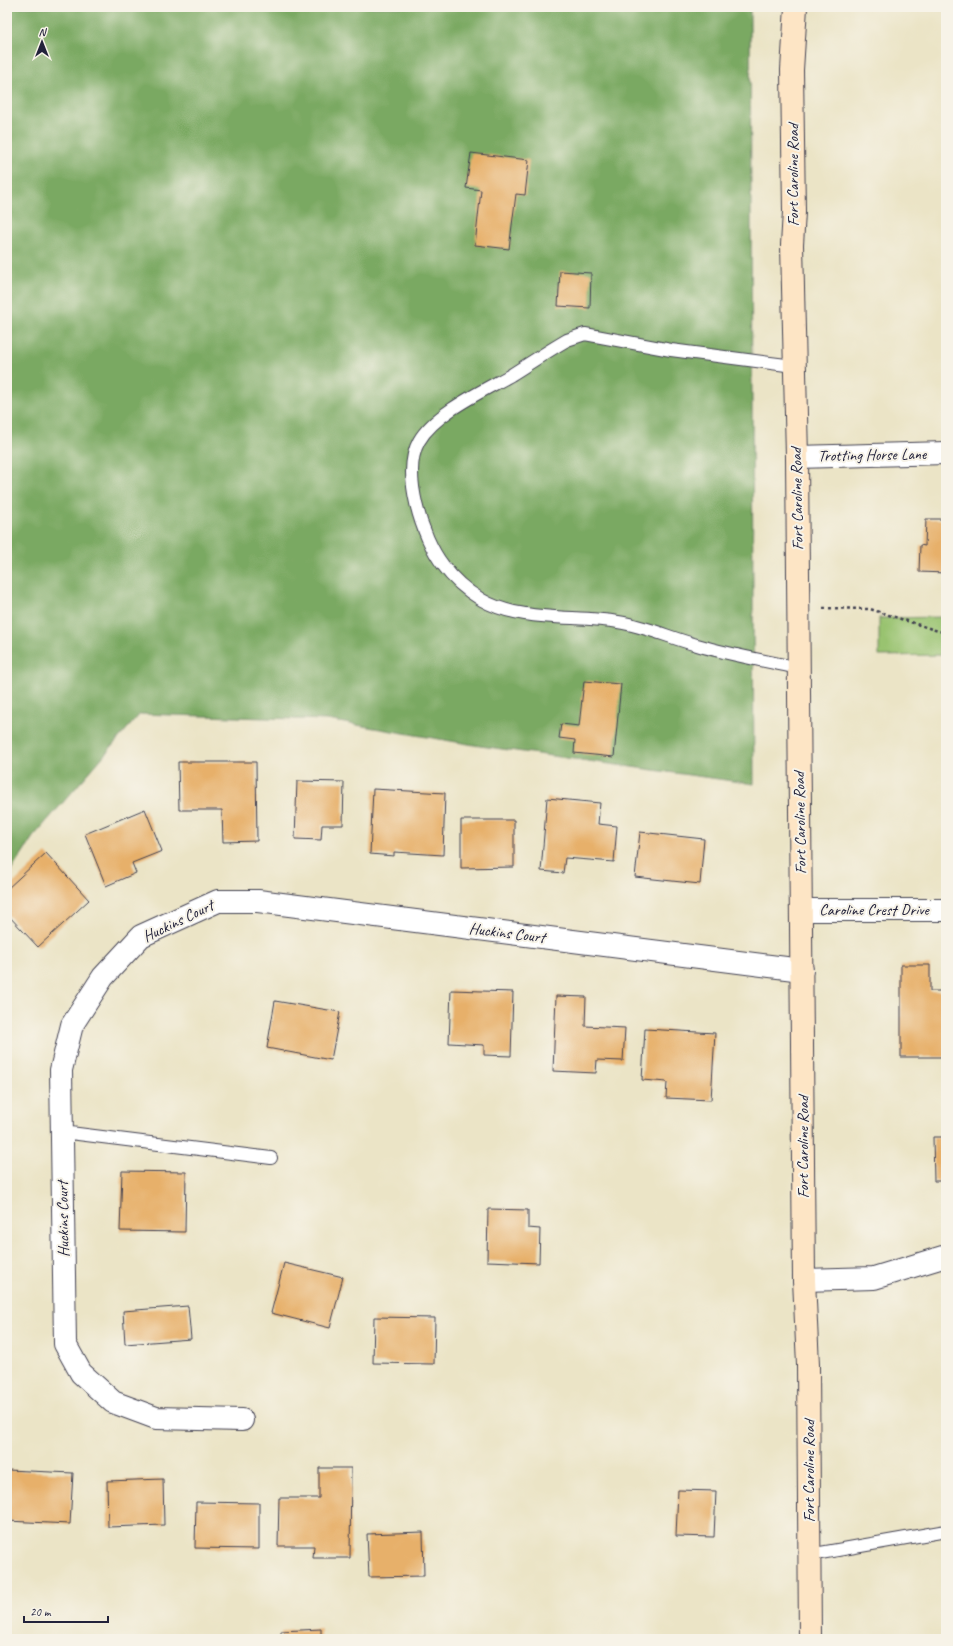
<svg xmlns="http://www.w3.org/2000/svg" width="953" height="1646" font-family="Caveat,sans-serif">
<style>
.green{fill:#99c36f;stroke:#5e7255}
.forest{fill:#7aa962;stroke:#4e664e}
.building{fill:#e7b06b}
.lines{fill:none;stroke-linecap:round;stroke-linejoin:round}
.lane-casing{stroke:#403f50;stroke-width:14}
.street-casing{stroke:#403f50;stroke-width:24}
.secondary-casing{stroke:#403f50;stroke-width:24}
.path{stroke:#403f50;stroke-width:2.5;stroke-dasharray:3 3;stroke-linecap:butt}
.lane{stroke:#fff;stroke-width:12}
.street{stroke:#fff;stroke-width:22}
.secondary{stroke:#fde5c5;stroke-width:22}
.labels{text-anchor:middle;dominant-baseline:central;stroke-width:4;stroke-linejoin:round;paint-order:stroke}
.street-label{font-size:16px;fill:#22223b;stroke:#f7f3e8}
</style>
<rect width="100%" height="100%" fill="#f7f3e8"/>
<filter id="ink" filterUnits="userSpaceOnUse"><feTurbulence type="fractalNoise" baseFrequency=".025" numOctaves="2"/><feDisplacementMap in="SourceGraphic" scale="8" xChannelSelector="R" yChannelSelector="G"/><feConvolveMatrix kernelMatrix="1 2 1 2 8 2 1 2 1" color-interpolation-filters="sRGB"/></filter>
<filter id="wash" filterUnits="userSpaceOnUse"><feTurbulence type="fractalNoise" baseFrequency=".012" numOctaves="4" result="noise"/><feDisplacementMap in="SourceGraphic" scale="16" xChannelSelector="R" yChannelSelector="G"/><feGaussianBlur stdDeviation="0.9" result="paint"/><feColorMatrix in="noise" values="0 0 0 0 0 0 0 0 0 0 0 0 0 0 0 0 0 1.4 0 .05"/><feComposite in="paint" operator="in"/></filter>
<g filter="url(#wash)">
<rect width="100%" height="100%" fill="#ebe4c6"/>
<path class="green" d="M946 617V655L879 656V618Z"/>
<path class="forest" d="M7 7H750L754 784 480 746 327 720 140 714 33 837 7 877Z"/>
<g id="blocks">
<path class="building" d="M471 153 529 160 525 195 516 194 509 249 475 245 481 190 466 188Z
M560 271 591 273 590 308 558 306Z
M926 519H946V573L919 572 920 545 925 546Z
M584 681 621 684 614 757 574 753 575 740 559 738 561 724 579 726Z
M178 762H256L257 841 223 842 222 810H179Z
M297 781 344 782 343 825H322L321 840 295 839Z
M373 789 445 793 443 855 394 852V856L370 854Z
M547 798 600 803 598 824 617 826 614 862 565 858 563 873 541 871Z
M145 809 162 851 132 863 136 873 106 886 85 834Z
M461 820H514V867L461 868Z
M640 832 704 839 700 884 635 877Z
M46 853 89 900 38 947 7 914V889Z
M901 965H930V991H946L945 1057H901Z
M451 990 513 992 511 1056 484 1055V1045L449 1043Z
M556 996 586 997 585 1026 625 1028 623 1061 597 1060 596 1073 553 1071Z
M275 1001 340 1012 331 1060 267 1048Z
M645 1029 715 1033 711 1100 666 1098 667 1082 642 1080Z
M933 1137H946V1181H934Z
M122 1171 186 1172 185 1232 120 1231Z
M488 1209 528 1210V1228L540 1229 539 1263 487 1261Z
M284 1263 343 1277 330 1328 271 1313Z
M188 1306 191 1339 125 1344 123 1311Z
M374 1317 435 1318 434 1364 373 1363Z
M319 1468H351L350 1558H313L314 1546H278L279 1498H319Z
M7 1470 73 1473 70 1524 7 1521Z
M163 1479 164 1525 108 1527 107 1481Z
M678 1490 716 1491 714 1537 676 1536Z
M196 1502 259 1503V1549L195 1548Z
M423 1532 424 1576 369 1577 367 1534Z
M321 1629V1639H281V1631Z"/>
</g>
</g>
<g filter="url(#ink)">
<use href="#blocks" fill-opacity="0" stroke="#403f50" stroke-width="1"/>
<g class="lines">
<g class="lane-casing">
<path id="lane" d="M794 366 671 350 585 334 567 340C548 351 530 363 511 375 483 391 435 413 419 441 401 473 422 538 443 565 453 579 467 591 482 600 520 622 575 615 618 622 646 626 670 638 697 645 731 655 765 661 799 668
M62 1132 271 1158
M809 1555 946 1531"/>
</g>
<g class="street-casing">
<path id="street" d="M797 457 946 453
M801 910H946
M804 1280 874 1278 946 1256
M242 1420 156 1418 113 1402 81 1373 65 1344 61 1070 72 1025 103 977 141 936 218 901H258L802 970"/>
</g>
<g class="secondary-casing">
<path id="secondary" d="M796 7 792 70 794 212 792 245 797 457 804 1280 808 1365 810 1639"/>
</g>
<path class="path" d="M823 608 870 609 938 631 946 632"/>
<use href="#lane" class="lane"/>
<use href="#street" class="street"/>
<use href="#secondary" class="secondary"/>
</g>
</g>
<g class="labels">
<g class="street-label">
<text transform="translate(793 175) rotate(-90)">Fort Caroline Road</text>
<text transform="translate(872 455) rotate(-1)">Trotting Horse Lane</text>
<text transform="translate(797 499) rotate(-91)">Fort Caroline Road</text>
<text transform="translate(800 823) rotate(-91)">Fort Caroline Road</text>
<text x="874" y="910">Caroline Crest Drive</text>
<text transform="translate(178 921) rotate(-26)">Huckins Court</text>
<text transform="translate(507 933) rotate(7)">Huckins Court</text>
<text transform="translate(803 1147) rotate(-90)">Fort Caroline Road</text>
<text transform="translate(63 1219) rotate(-91)">Huckins Court</text>
<text transform="translate(809 1471) rotate(-90)">Fort Caroline Road</text>
</g>
</g>
<rect width="953" height="1646" fill="none" stroke="#f7f3e8" stroke-width="24"/>
<g transform="translate(42 42)" stroke="#f7f3e8" stroke-width="3" paint-order="stroke">
<path d="M0-3L7 15L0 10L-7 15Z" fill="#22223b"/>
<text y="-6" font-size="11" font-weight="bold" text-anchor="middle" fill="#22223b">N</text>
</g>
<path d="M24 1616v6h84v-6" fill="none" stroke="#22223b" stroke-width="2"/>
<text x="30" y="1616" font-size="12" fill="#22223b" stroke="#f7f3e8" stroke-width="3" paint-order="stroke">20 m</text>
</svg>
